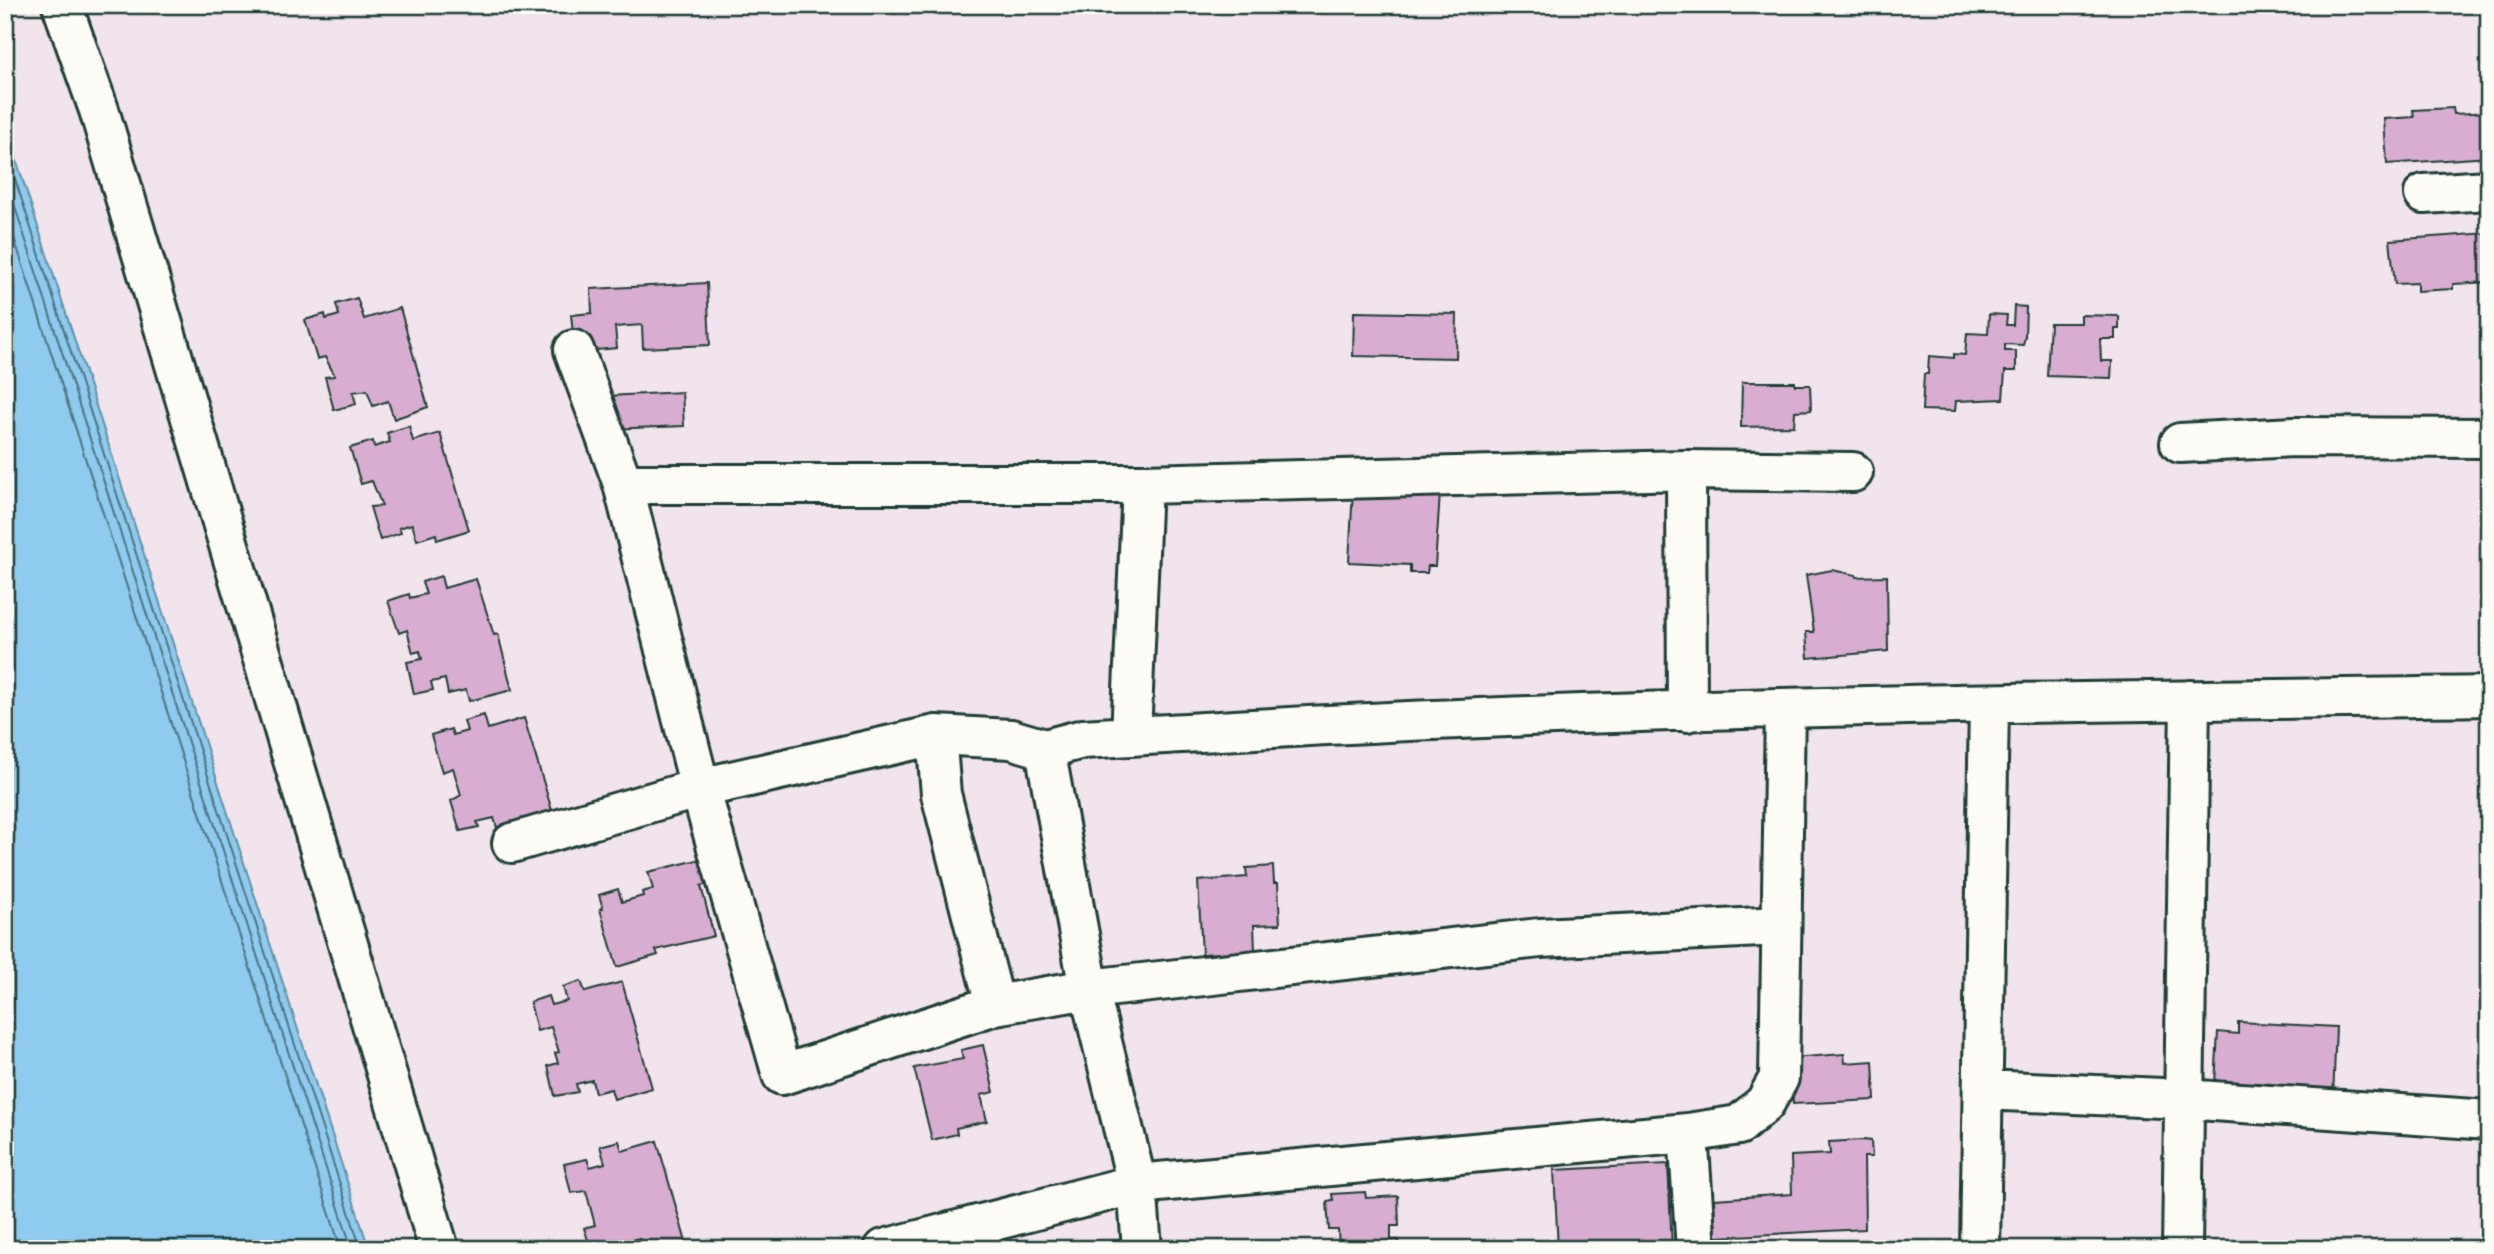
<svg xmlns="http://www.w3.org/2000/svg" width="2494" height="1254" font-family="Delius,sans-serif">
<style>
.water{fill:#8fcaef;stroke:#6292a4;stroke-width:2}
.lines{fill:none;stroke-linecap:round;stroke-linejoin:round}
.shore{stroke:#4c757f;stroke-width:2}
.building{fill:#d8add1;stroke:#1f3d34;stroke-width:2}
.minor-casing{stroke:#1f3d34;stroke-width:44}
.minor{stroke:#fdfcf7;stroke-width:38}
</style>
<rect width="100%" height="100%" fill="#f2e4ec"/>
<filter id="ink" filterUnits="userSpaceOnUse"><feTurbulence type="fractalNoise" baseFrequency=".0143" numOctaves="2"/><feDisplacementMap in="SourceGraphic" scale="14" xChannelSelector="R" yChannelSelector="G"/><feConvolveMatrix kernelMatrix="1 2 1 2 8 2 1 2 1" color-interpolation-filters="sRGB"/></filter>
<g filter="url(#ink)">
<path class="water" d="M5 125 369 1249H5Z"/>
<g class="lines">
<path class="shore" d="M5 148 361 1249
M5 176 352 1249
M5 210 341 1249"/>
</g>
<path class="building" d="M2453 108 2454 114 2489 112V157L2387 164 2384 119 2414 117 2413 110Z
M2489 233V282L2453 284V289L2417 291V283L2395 284 2390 240Z
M707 283 710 345 643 348 642 325 615 327 617 348 575 352 571 315 592 313 591 289Z
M357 298 364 319 400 308 428 407 394 419 388 401 373 406 367 390 353 392 356 404 334 410 325 377 335 376 325 357 317 359 305 320 325 314 326 319 339 315 336 304Z
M2014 306 2026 307 2025 336 2023 345 2005 344V351H2016V371H2005L2003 399 1956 401 1955 411 1922 410 1924 374H1928L1929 356 1954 358V354L1965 355 1967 333 1988 334 1989 314 2007 315 2006 325H2013Z
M1354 312 1457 314 1456 358 1353 356Z
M2081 315 2119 316V329H2115V339H2100L2101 361H2112L2111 378 2047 376 2050 323H2081Z
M1742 382H1795V385H1810L1811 410 1795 411 1794 426 1741 427Z
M682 392 684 426 609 429 608 396Z
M409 426 413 441 440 433 469 530 437 540 436 534 417 540 412 524 399 528 401 533 380 540 370 507 382 506 372 481 361 484 350 448 373 441 374 447 390 442 387 433Z
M1353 489 1440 493 1435 566H1428L1427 573H1410V565L1349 562Z
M1832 570 1856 575V577L1887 576 1888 651 1808 658 1806 632H1814L1806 575Z
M441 576 444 588 476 579 494 635 498 634 512 690 469 701 466 690 448 694 445 679 431 682 433 690 414 694 407 662 422 659 420 651 413 653 407 630 399 633 388 601 409 594 410 598 426 594 422 582Z
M484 715 488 729 524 718 557 827 512 823 497 828 494 818 477 822 479 827 460 831 451 801 461 795 453 768 442 772 431 735 451 729 453 735 467 731 464 721Z
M710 857 717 881 701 886 714 936 656 950 658 955 617 967 600 909 603 908 599 895 618 889 622 902 643 896 642 892 653 889 648 872Z
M1273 866 1274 883H1278L1280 924 1254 925 1255 951 1202 954 1198 881 1247 877 1246 868Z
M581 981 585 992 622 982 652 1088 614 1099 611 1089 595 1093 592 1080 576 1084 578 1092 555 1096 548 1066 558 1063 555 1053 559 1052 551 1027 537 1031 530 1002 548 996 551 1005 567 1001 563 987Z
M2238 1022 2336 1027 2333 1099 2214 1101 2218 1032 2238 1034Z
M983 1045 994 1092 981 1095 987 1121 956 1128 957 1134 932 1140 914 1068 963 1059 961 1050Z
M1844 1054 1845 1063 1873 1061 1875 1100 1793 1104 1791 1058Z
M1863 1140 1871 1141 1872 1157H1864L1865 1229 1716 1237 1714 1199 1792 1194 1791 1156 1830 1154 1829 1142Z
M619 1141 622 1151 657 1141 688 1249H642L639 1238 611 1246 612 1249H591L584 1228 595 1225 586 1191 571 1193 564 1164 587 1159 590 1167 605 1163 600 1146Z
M1668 1164 1672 1249H1558L1554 1170Z
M1365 1192 1366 1198 1398 1196 1399 1226H1391V1240H1399L1400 1249H1339L1338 1230H1329L1327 1201 1333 1200 1332 1194Z"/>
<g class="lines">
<g class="minor-casing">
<path id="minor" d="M62 5 99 110 439 1249
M2424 194 2489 190
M574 350 623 484 700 788 782 1075 995 1005 1089 989 1540 938 1781 926
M2180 443 2294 437 2489 438
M1686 470 1687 712
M623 484H1142L1131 736C1240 730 1349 723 1458 719 1802 704 2145 701 2489 696
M1142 484 1686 470 1853 472
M936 735 941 794 995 1005
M1045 749 1089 989 1137 1184 1142 1249
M512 843 700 788 936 735 1011 739 1045 749 1083 739 1131 736
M1983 1090 2184 1099 2489 1120
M1688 1133 1696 1249
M884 1249 1137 1184 1688 1133 1739 1125 1765 1103 1779 1078 1785 709
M1980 1249 1989 704
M2182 1249 2190 700"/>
</g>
<use href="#minor" class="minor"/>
</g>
</g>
<rect width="2494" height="1254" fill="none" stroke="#fdfcf7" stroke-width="28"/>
<rect x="14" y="14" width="2466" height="1226" fill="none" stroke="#1f3d34" stroke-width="2.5" filter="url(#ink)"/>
</svg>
